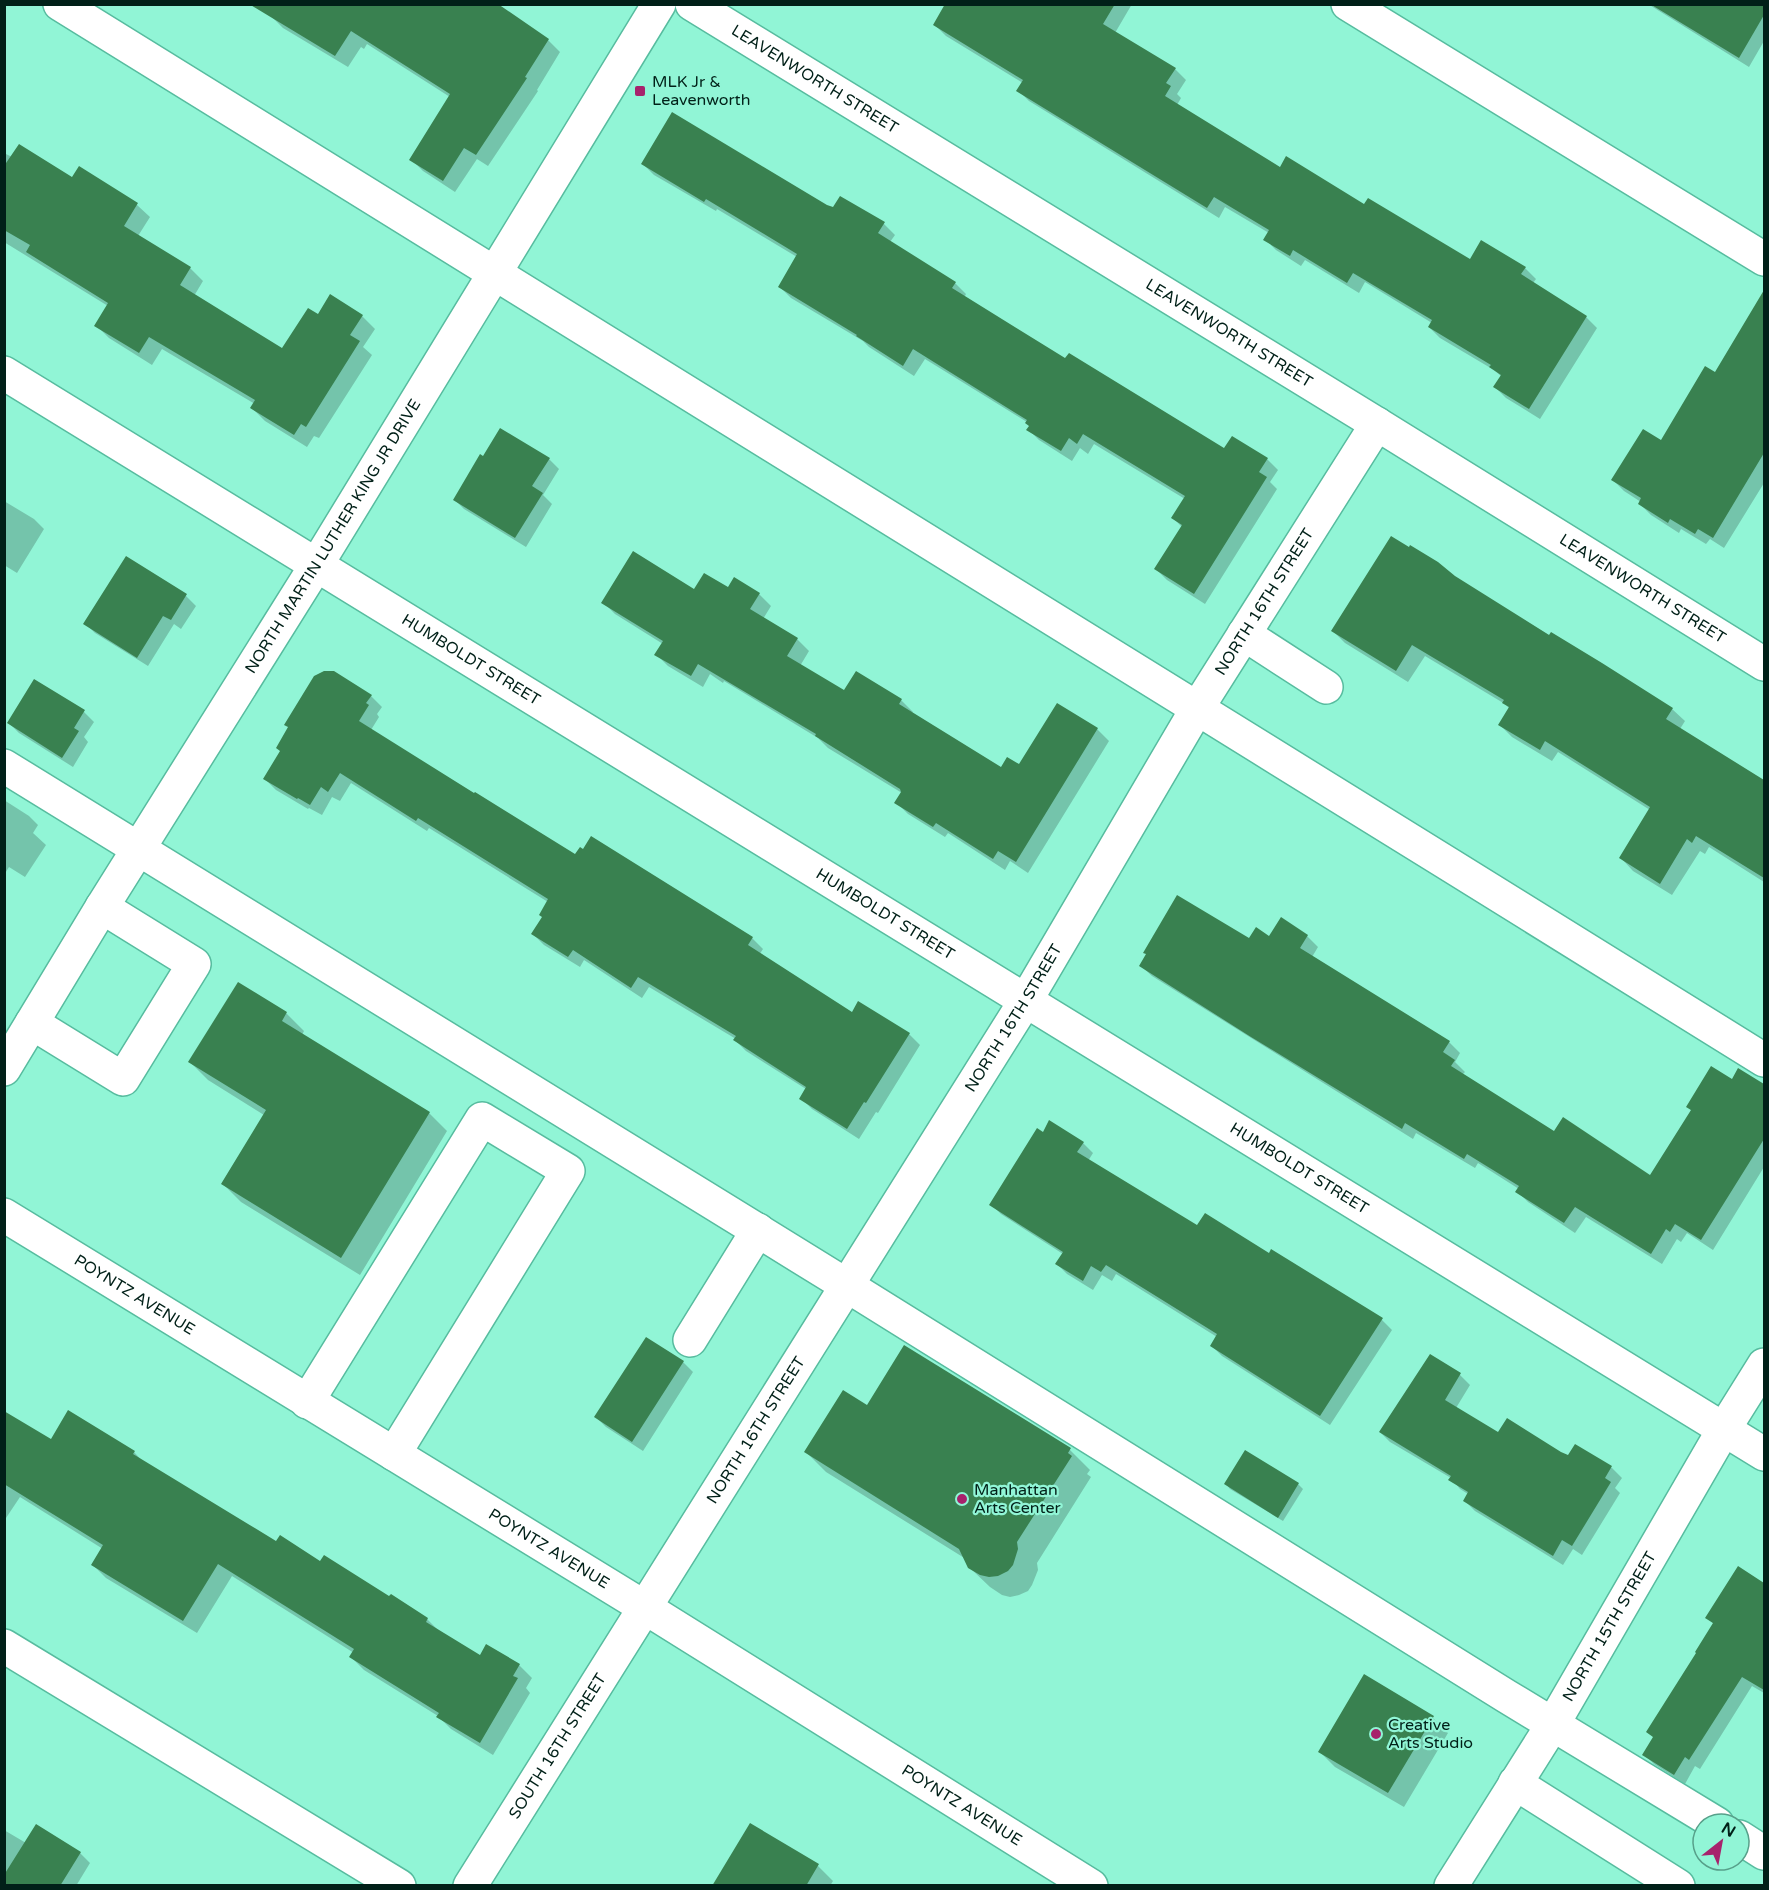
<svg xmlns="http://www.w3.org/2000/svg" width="1769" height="1890" font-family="'Varela Round',sans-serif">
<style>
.shadow{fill:#0003}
.building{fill:#398150}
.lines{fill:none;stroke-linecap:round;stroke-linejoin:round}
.minor-casing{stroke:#57bc9f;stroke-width:36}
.minor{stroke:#fff;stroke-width:33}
.poi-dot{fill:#a7226c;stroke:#91f5d6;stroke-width:2}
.labels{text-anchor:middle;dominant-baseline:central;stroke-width:4.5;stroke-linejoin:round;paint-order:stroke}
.street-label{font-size:16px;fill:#012018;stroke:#91f5d6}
.poi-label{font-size:16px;fill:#012018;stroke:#91f5d6;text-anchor:start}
</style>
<rect width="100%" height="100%" fill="#91f5d6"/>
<path class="shadow" d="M1078 4H1132L1115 33 1175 69 1186 80 1177 94 1181 98 1177 105 1280 169 1365 206 1470 261 1525 268 1536 279 1533 283 1586 317 1597 328 1540 419 1506 398 1495 387 1502 377 1494 370 1440 338 1429 327 1432 323 1365 282 1359 293 1305 260 1301 266 1276 250 1265 239 1269 233 1225 207 1219 218 1029 101 1018 90 1023 83 946 36 935 25Z
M1648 4H1758L1764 8V41L1749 67Z
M271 16 548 40 560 52 537 90 538 91 488 166 477 159 455 192 423 171 411 159 450 97 367 44 364 49 361 47 348 67 283 28Z
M4 153 12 157 73 179 79 168 137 205 150 217 138 236 190 268 203 281 194 296 283 350 318 316H362L375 329 363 347 372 355 319 438 314 436 307 447 265 421 252 408 255 404 162 349 152 365 109 338 96 325 108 306 4 242Z
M643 164 826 206 884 224 895 235 890 242 955 283 966 294 964 298 1066 360 1225 450 1233 438 1267 459 1278 470 1270 482 1277 489 1205 604 1167 580 1156 569 1182 527 1173 518 1185 499 1094 444 1088 454 1080 448 1072 461 1039 440 1028 429 1030 426 1027 422 925 359 914 376 869 347 863 341 791 298 780 287 797 257 717 209 716 211 654 175Z
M1764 293V483L1724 548 1710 539 1706 544 1681 529 1679 533 1651 515 1640 504 1641 502 1624 491 1613 480 1661 442 1716 374Z
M549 459 559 469 543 495 552 504 526 547 464 509 454 499Z
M4 501 34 519 44 529 17 573 4 565Z
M1454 578 1672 709 1685 721 1680 729 1764 782V882L1709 847 1705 854 1700 851 1672 895 1633 871 1621 858 1650 810 1558 752 1552 761 1512 737 1500 725 1510 709 1505 704 1425 656 1408 682 1345 643 1333 631Z
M734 579 759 594 771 606 763 619 797 639 809 651 800 666 844 692 901 700 913 712 912 713 1002 769 1020 766 1058 705 1097 729 1109 741 1028 873 1010 861 1005 870 948 833 945 837 908 814 896 802 902 793 828 748 818 738 724 681 723 683 710 674 703 687 668 666 656 654 663 644 615 614 603 602 695 591 728 589Z
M186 596 196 606 181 629 174 624 148 666 95 633 85 623Z
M371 696 382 707 377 714 379 717 371 730 576 856 752 938 763 949 759 955 852 1014 909 1034 920 1045 878 1113 876 1112 859 1139 812 1109 801 1098 806 1089 746 1051 735 1040 736 1039 649 987 642 998 584 960 580 967 544 945 533 934 543 917 548 902 429 828 427 831 351 783 340 801 332 797 322 815 309 808 308 809 276 790 265 779Z
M84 712 94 722 84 737 88 742 73 767 19 733 9 723Z
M4 800 29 816 38 825 33 833 46 845 25 877 9 867 4 875Z
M1307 936 1318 947 1312 957 1449 1042 1460 1053 1455 1062 1465 1072 1462 1075 1554 1133 1650 1177 1692 1111 1688 1107 1732 1081 1738 1070 1764 1086V1167L1713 1250 1687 1233 1681 1242 1677 1239 1662 1264 1586 1217 1575 1233 1528 1202 1517 1191 1519 1189 1478 1163 1475 1168 1416 1133 1413 1139 1152 976 1141 966 1249 940Z
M238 984 286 1013 304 1031 302 1035 429 1113 447 1131 360 1275 241 1202 222 1183 264 1115 208 1080 190 1062Z
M1043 1134 1083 1143 1093 1153 1088 1161 1197 1227 1269 1255 1382 1320 1392 1330 1330 1425 1222 1356 1212 1346 1217 1337 1116 1274 1112 1281 1102 1275 1093 1290 1067 1274 1057 1264 1063 1254 1001 1214 991 1204Z
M647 1339 683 1362 693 1372 643 1451 606 1427 596 1417Z
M1431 1356 1460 1375 1470 1385 1456 1408 1499 1434 1569 1457 1575 1446 1612 1468 1622 1478 1615 1488 1620 1493 1582 1555 1573 1549 1563 1565 1475 1511 1465 1501 1468 1494 1460 1489 1451 1478 1390 1442 1380 1432Z
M867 1407 1070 1450 1090 1470 1087 1474 1091 1477 1037 1563 1038 1570 1032 1585 1028 1591 1019 1595 1010 1597 1002 1595 990 1587 969 1567 966 1559 826 1472 806 1452Z
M4 1413 51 1441 134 1452 145 1464 276 1544 320 1563 427 1619 440 1632 481 1657 519 1665 532 1678 526 1688 530 1693 493 1755 451 1729 438 1716 364 1670 351 1657 354 1653 232 1576 197 1633 106 1578 93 1565 103 1549 20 1497 4 1521Z
M1246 1452 1298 1484 1303 1489 1283 1521 1230 1489 1226 1484Z
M1739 1568 1764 1584V1693L1752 1686 1700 1769 1695 1766 1685 1784 1654 1764 1644 1754 1654 1738 1714 1624 1707 1618Z
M1433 1718 1448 1733 1404 1807 1335 1767 1320 1752Z
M4 1830 26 1843 80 1853 90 1863 76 1886H4Z
M818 1866 833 1881 830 1886H714Z"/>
<path class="building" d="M249 4H498L549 39 525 77 527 78 476 155 464 148 443 181 409 160 450 94 351 31 335 56Z
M945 4H1115L1103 24 1176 68 1166 83 1171 86 1165 96 1280 167 1286 156 1364 204 1368 198 1470 259 1481 240 1526 267 1521 274 1587 316 1529 409 1493 387 1501 375 1489 367 1491 365 1428 327 1432 320 1353 273 1347 283 1293 250 1290 256 1263 240 1269 230 1214 197 1207 208 1016 91 1023 80 933 25Z
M1650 4H1764V15L1739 58Z
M672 112 827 205 833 207 840 196 885 222 878 233 956 282 952 288 1065 358 1069 353 1224 448 1232 436 1268 458 1259 472 1267 477 1194 594 1154 569 1182 525 1171 518 1185 496 1083 434 1077 444 1069 438 1061 451 1026 430 1029 426 1025 423 1027 420 913 349 903 366 856 336 857 335 778 287 797 254 706 199 704 202 641 164Z
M19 144 72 177 79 166 138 203 124 226 191 267 180 285 282 348 308 308 318 314 330 294 363 315 350 335 360 341 306 427 301 424 294 435 250 408 255 400 149 337 139 353 94 326 108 303 26 252 30 245 4 230V166Z
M1764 290V453L1713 538 1698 529 1695 534 1670 519 1668 523 1638 504 1641 498 1611 480 1643 429 1661 440 1705 366 1715 372Z
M500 428 550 458 532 486 543 493 515 538 453 500 480 454 483 456Z
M1391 536 1409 547 1410 545 1438 562 1455 576 1549 635 1551 632 1602 663 1673 708 1666 719 1764 780V878L1696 836 1692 843 1687 839 1660 884 1619 858 1650 807 1545 741 1540 750 1498 725 1509 707 1502 703 1504 700 1412 645 1396 671 1331 631Z
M633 551 694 589 704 573 728 587 734 577 760 593 750 609 798 638 787 656 844 690 856 671 902 699 899 704 1001 767 1007 757 1019 764 1057 703 1098 728 1016 862 998 851 993 859 936 823 933 827 894 803 901 792 900 789 815 736 816 734 698 664 691 676 654 655 663 641 601 603Z
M126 556 187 594 171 620 163 616 137 658 83 624Z
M324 671H334L372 695 366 703 369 705 359 721 474 793 475 792 575 854 580 847 583 849 591 836 753 937 748 945 852 1012 858 1001 910 1033 866 1103 864 1102 847 1129 799 1099 806 1087 733 1040 736 1036 638 977 631 988 573 950 568 957 531 934 542 917 539 915 548 899 418 818 416 821 340 773 328 792 321 787 310 805 298 798 297 799 263 779 280 751 276 748 288 727 284 725 314 676Z
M34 679 85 710 74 728 79 731 62 758 7 723Z
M1177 895 1249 938 1256 927 1269 936 1281 917 1308 935 1300 948 1450 1041 1443 1052 1455 1060 1451 1066 1554 1131 1563 1117 1650 1175 1691 1110 1686 1107 1711 1066 1732 1079 1738 1068 1764 1084V1139L1701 1240 1675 1224 1670 1232 1666 1229 1651 1254 1575 1207 1564 1223 1515 1192 1519 1186 1467 1154 1464 1159 1405 1123 1402 1129 1251 1037 1139 966 1146 954 1143 953Z
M238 982 287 1012 282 1021 430 1112 341 1258 221 1184 266 1110 188 1062Z
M1049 1120 1084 1142 1077 1152 1197 1225 1205 1213 1269 1253 1271 1249 1383 1318 1320 1416 1210 1346 1217 1334 1106 1265 1101 1272 1091 1266 1083 1281 1055 1264 1063 1252 989 1205 1037 1128 1043 1132Z
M646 1337 684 1361 632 1442 594 1417Z
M904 1345 1071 1448 1068 1453 1072 1456 1017 1542 1018 1549 1013 1565 1008 1571 998 1576 989 1577 980 1575 968 1568 959 1549 804 1452 843 1390 867 1405Z
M1430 1354 1461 1373 1445 1400 1498 1432 1507 1418 1561 1452 1568 1455 1575 1444 1612 1466 1605 1478 1611 1482 1572 1546 1562 1540 1553 1556 1463 1501 1468 1492 1448 1480 1451 1476 1379 1432Z
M68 1410 135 1451 133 1454 276 1541 280 1535 320 1561 324 1555 389 1596 391 1594 428 1618 426 1622 480 1655 486 1644 520 1664 513 1676 518 1678 480 1743 436 1717 439 1713 349 1657 354 1649 218 1564 183 1621 91 1565 103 1545 4 1484V1411L51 1439Z
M1245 1450 1299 1483 1278 1518 1224 1484Z
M1738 1566 1764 1583V1690L1742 1677 1689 1760 1685 1757 1674 1775 1642 1755 1653 1737 1646 1732 1696 1653 1695 1652 1713 1623 1705 1618Z
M1364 1674 1434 1716 1388 1793 1318 1752Z
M750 1823 819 1864 806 1886H712Z
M36 1824 81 1852 60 1886H4V1875Z"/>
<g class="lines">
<g class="minor-casing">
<g id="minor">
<path d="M60 4C628 358 1197 707 1764 1060"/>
<path id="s1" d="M692 4 1377 424 1764 664"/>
<path d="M1348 4 1764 259"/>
<path id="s2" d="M4 373 1764 1454"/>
<path d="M1244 634 1326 687"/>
<path d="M4 766 846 1285 1506 1696 1717 1824"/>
<path d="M32 1023 123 1079 194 964 102 907"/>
<path id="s3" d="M4 1069 102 907 317 564 659 4"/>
<path id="s4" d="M4 1215 644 1607 1091 1886"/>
<path d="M690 1340 758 1230"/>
<path d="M307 1402 482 1119 568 1171 394 1454"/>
<path d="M4 1646 399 1886"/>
<path d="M1515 1783 1678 1886"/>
<path d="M1739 1837 1764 1853"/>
<path id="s5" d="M470 1886 1026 1000 1198 707 1377 424"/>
<path id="s6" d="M1451 1886 1553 1724 1724 1429 1764 1365"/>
</g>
</g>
<use href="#minor" class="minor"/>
</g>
<g class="poi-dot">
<rect x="634" y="85" width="12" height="12" rx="3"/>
<circle cx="962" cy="1499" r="6"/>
<circle cx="1376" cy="1734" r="6"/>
</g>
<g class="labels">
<g class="street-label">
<text stroke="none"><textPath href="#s1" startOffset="144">LEAVENWORTH STREET</textPath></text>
<text stroke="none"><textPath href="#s1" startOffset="630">LEAVENWORTH STREET</textPath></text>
<text stroke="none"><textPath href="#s3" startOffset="626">NORTH MARTIN LUTHER KING JR DRIVE</textPath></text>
<text stroke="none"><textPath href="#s1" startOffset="1116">LEAVENWORTH STREET</textPath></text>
<text stroke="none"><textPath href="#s5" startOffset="1510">NORTH 16TH STREET</textPath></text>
<text stroke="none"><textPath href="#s2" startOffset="548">HUMBOLDT STREET</textPath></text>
<text stroke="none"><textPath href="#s2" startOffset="1034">HUMBOLDT STREET</textPath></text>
<text stroke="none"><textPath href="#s5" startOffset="1024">NORTH 16TH STREET</textPath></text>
<text stroke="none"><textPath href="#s2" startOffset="1520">HUMBOLDT STREET</textPath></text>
<text stroke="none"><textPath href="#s4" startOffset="153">POYNTZ AVENUE</textPath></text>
<text stroke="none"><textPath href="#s5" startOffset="538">NORTH 16TH STREET</textPath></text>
<text stroke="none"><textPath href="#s4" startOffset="639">POYNTZ AVENUE</textPath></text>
<text stroke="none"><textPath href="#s6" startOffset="304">NORTH 15TH STREET</textPath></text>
<text stroke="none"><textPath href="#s5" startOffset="165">SOUTH 16TH STREET</textPath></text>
<text stroke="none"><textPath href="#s4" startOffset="1125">POYNTZ AVENUE</textPath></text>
</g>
<g class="poi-label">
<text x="652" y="82">MLK Jr &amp;<tspan x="652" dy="18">Leavenworth</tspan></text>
<text x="974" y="1490">Manhattan<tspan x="974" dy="18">Arts Center</tspan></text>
<text x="1388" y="1725">Creative<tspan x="1388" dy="18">Arts Studio</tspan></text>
</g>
</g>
<rect width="1769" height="1890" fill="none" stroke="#012018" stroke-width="12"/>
<g transform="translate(1721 1842) rotate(31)"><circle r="28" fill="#91f5d6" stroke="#57a08a" stroke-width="1.5"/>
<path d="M0-4.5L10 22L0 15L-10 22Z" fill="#a7226c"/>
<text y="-9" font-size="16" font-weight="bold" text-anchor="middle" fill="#012018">N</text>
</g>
</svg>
